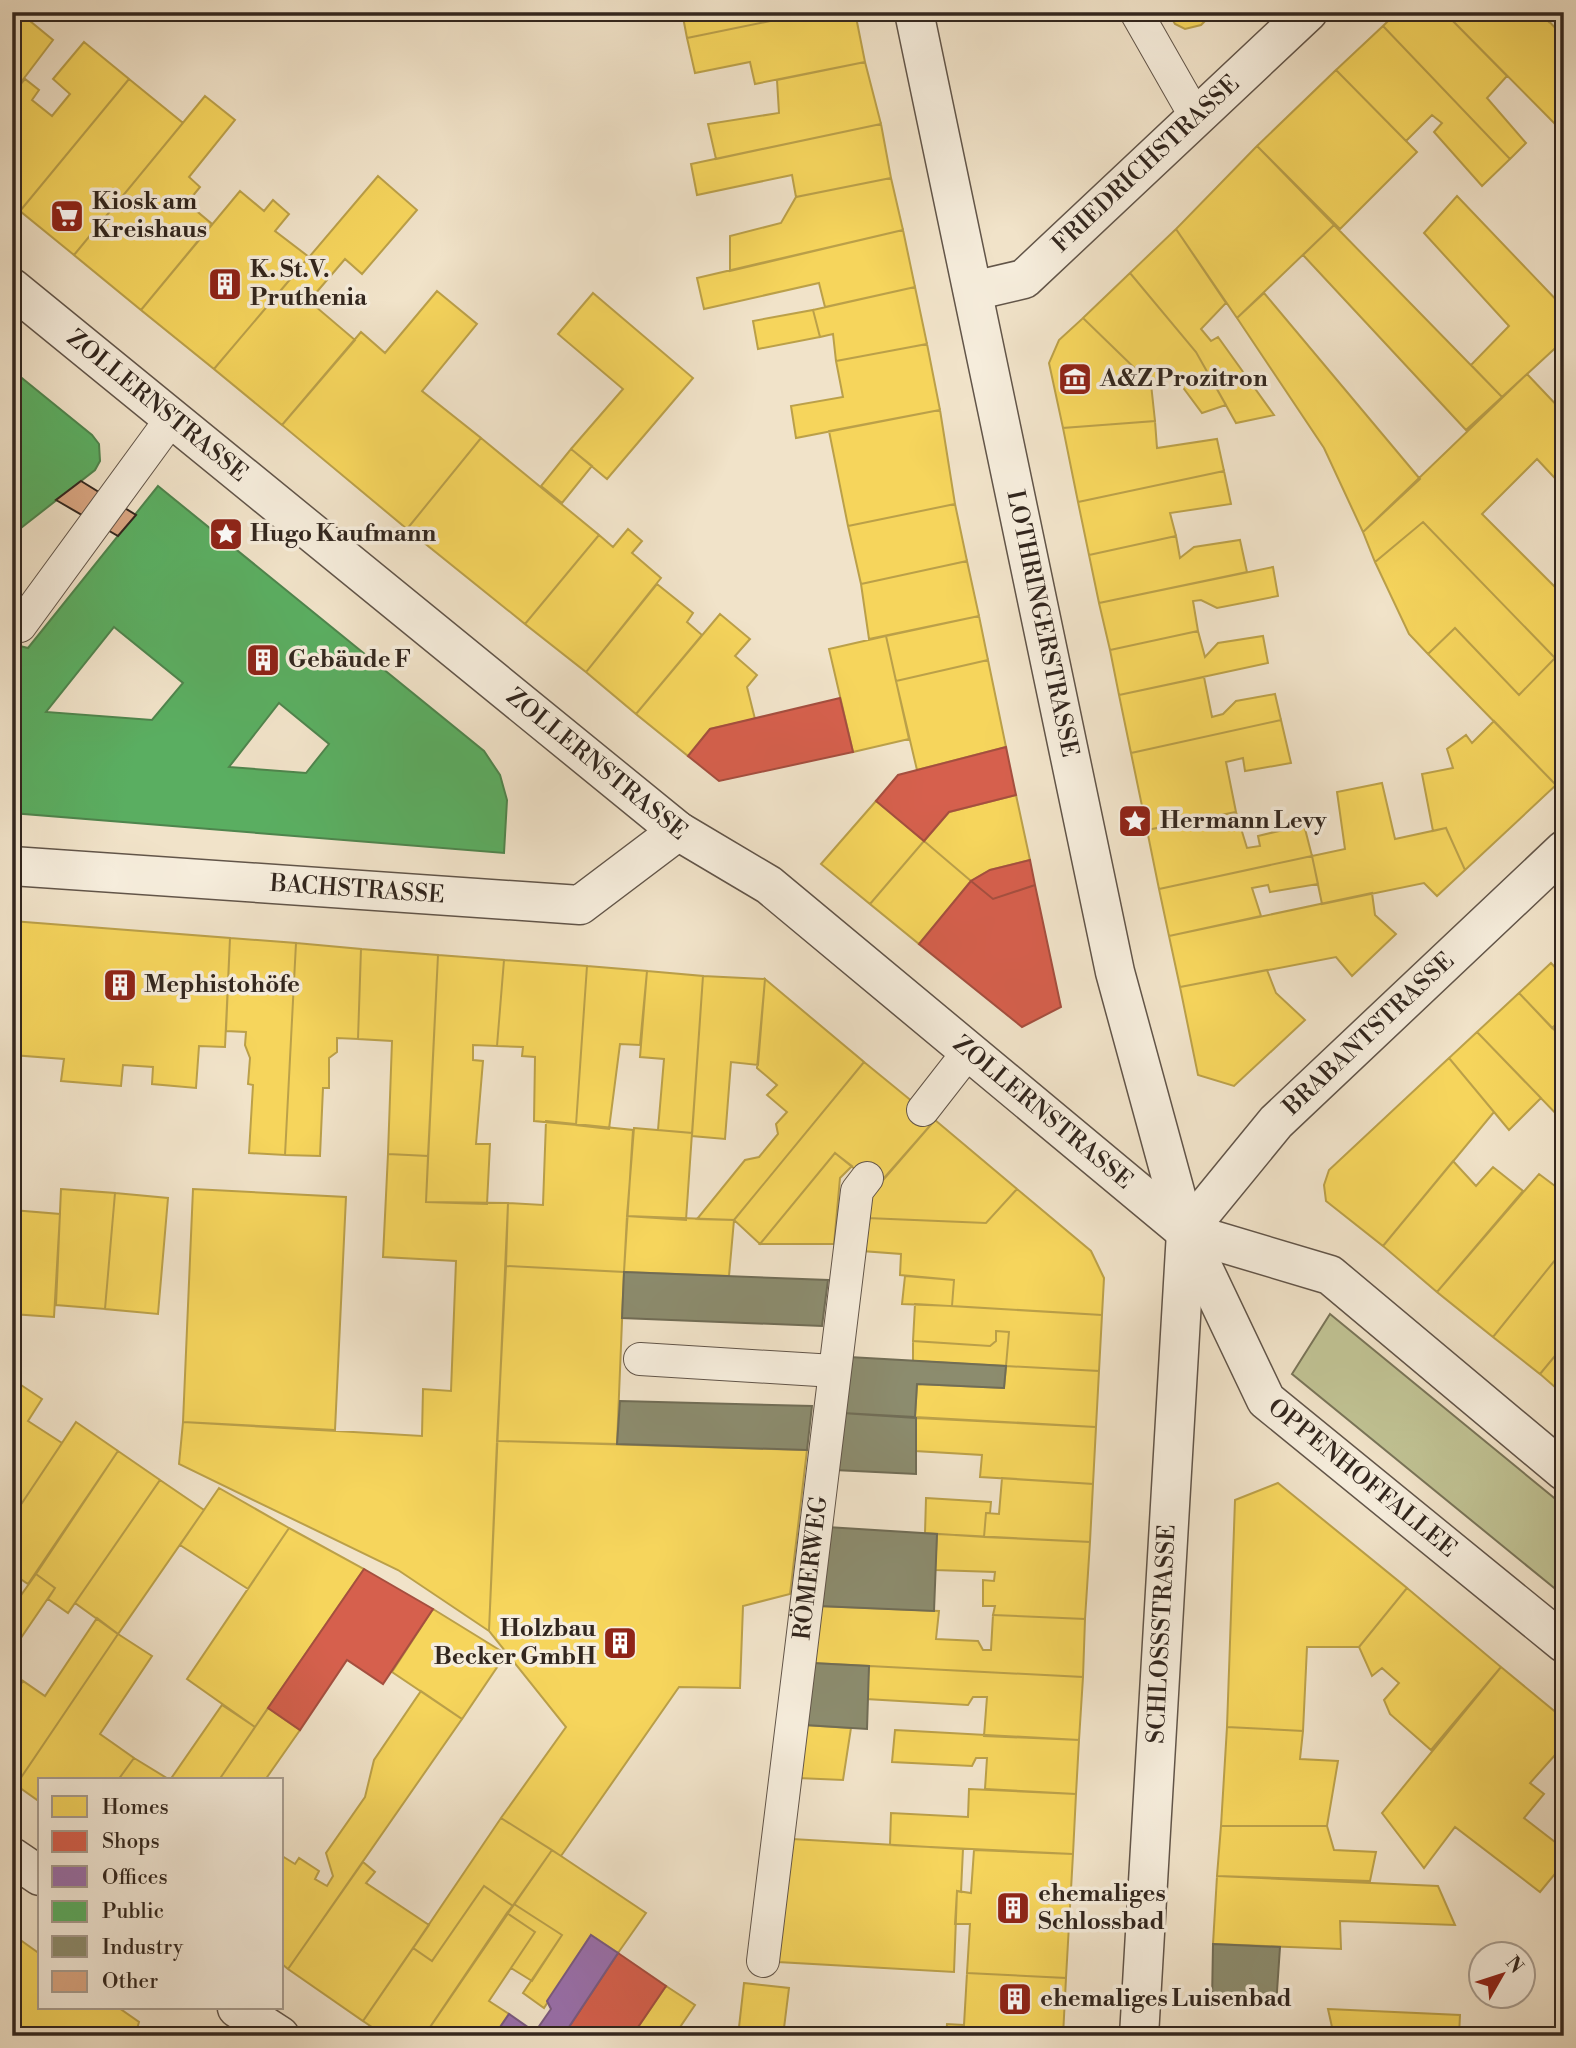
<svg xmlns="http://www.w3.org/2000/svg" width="1576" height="2048" font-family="'Libre Bodoni',serif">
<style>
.green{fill:#c0c293;stroke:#797458;stroke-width:2}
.homes{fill:#f6d55c;stroke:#bba049;stroke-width:2}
.shops{fill:#d6604d;stroke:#a54f3f;stroke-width:2}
.offices{fill:#9970ab;stroke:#7a5a81;stroke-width:2}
.public{fill:#5aae61;stroke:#4e854d;stroke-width:2;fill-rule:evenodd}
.industry{fill:#8c8c6e;stroke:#716d56;stroke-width:2}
.building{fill:#daa682;stroke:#32261e;stroke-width:2}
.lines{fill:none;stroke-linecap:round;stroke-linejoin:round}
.service-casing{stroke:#625549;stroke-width:34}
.minor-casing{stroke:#625549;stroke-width:41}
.tertiary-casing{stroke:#625549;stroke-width:41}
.service{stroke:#f6eddc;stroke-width:32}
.minor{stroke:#f6eddc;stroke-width:38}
.tertiary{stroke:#f6eddc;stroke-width:38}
.labels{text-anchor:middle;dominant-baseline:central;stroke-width:7;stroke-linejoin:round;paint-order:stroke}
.street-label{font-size:24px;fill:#32261e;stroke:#f6eddc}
.poi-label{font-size:24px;font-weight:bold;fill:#32261e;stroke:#f6eddc;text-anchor:start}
</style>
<rect width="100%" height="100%" fill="#f1e3c9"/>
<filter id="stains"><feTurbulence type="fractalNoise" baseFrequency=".00286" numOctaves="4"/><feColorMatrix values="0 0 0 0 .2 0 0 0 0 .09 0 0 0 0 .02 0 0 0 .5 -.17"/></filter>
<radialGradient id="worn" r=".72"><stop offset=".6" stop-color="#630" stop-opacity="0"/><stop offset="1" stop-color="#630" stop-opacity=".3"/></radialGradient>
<path class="green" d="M1330 1314 1564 1506V1596L1292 1374Z"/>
<path class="homes" d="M12 12H19L53 40 12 94Z
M682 12H814L687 38Z
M814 12H855L865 62 755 84 750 62 695 73 687 38Z
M1168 12H1214L1201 25 1185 29 1175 24Z
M1397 12H1444L1507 76 1487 98 1526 143 1510 159 1383 26Z
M1444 12H1540L1564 37V73L1557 79 1564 86V133Z
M1540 12H1560L1549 22Z
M1383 26 1510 159 1482 186 1434 132 1442 123 1432 115 1406 141 1336 70Z
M84 42 129 79 20 211 12 205V94L25 79 39 90 32 100 52 116 70 94 53 79Z
M865 62 881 124 716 159 708 124 779 113 777 80Z
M1336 70 1417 152 1340 229 1257 146Z
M129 79 183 123 74 255 20 211Z
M205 96 235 120 189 177 200 187 187 203 212 224 141 310 74 255Z
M881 124 891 178 796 197 792 175 697 195 691 164Z
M1257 146 1334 225 1237 318 1176 229Z
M378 176 417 210 362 274 345 259 309 301 355 340 282 425 214 369Z
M891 178 903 230 730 271V236L781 223 796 197Z
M240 191 264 211 273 200 289 214 275 231 309 257 214 369 141 310Z
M1457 196 1564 308V340L1502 397 1471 365 1509 326 1424 233Z
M1334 225 1502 397 1466 430 1303 255Z
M1176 229 1226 303 1201 329 1211 341 1218 337 1274 415 1236 423 1196 352 1130 273Z
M903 230 915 287 825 307 819 283 704 309 697 278Z
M1130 273 1196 352 1226 405 1202 413 1167 366 1151 384 1083 318Z
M915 287 927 344 836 361 833 334 820 337 813 310Z
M437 291 477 324 422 391 481 438 407 529 282 425 361 332 385 353Z
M593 293 693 378 607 479 571 449 623 389 558 334Z
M1264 293 1420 479 1363 532 1324 448 1237 318Z
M813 310 820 337 758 349 753 321Z
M1083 318 1151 384 1155 421 1063 428 1049 363 1059 340Z
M927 344 940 410 796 438 791 406 843 397 836 361Z
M1527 374 1564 413V488L1537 459 1482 514 1564 596V647L1555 658 1423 522 1375 562 1363 532Z
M940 410 955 504 848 526 829 431Z
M1155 421 1157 448 1217 439 1224 471 1078 502 1063 428Z
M481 438 599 535 525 624 407 529Z
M571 449 592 466 562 503 541 486Z
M1224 471 1231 504 1170 513 1176 536 1089 555 1078 502Z
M955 504 967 561 861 584 848 526Z
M1423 522 1555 658 1519 695 1455 628 1428 654 1409 634 1375 562Z
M628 529 642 541 632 553 661 578 586 672 525 624 599 535 613 547Z
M1176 536 1180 558 1194 547 1240 540 1247 572 1099 603 1089 555Z
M967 561 979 616 869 639 861 584Z
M1273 567 1278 596 1217 608 1201 600 1193 601 1198 631 1110 650 1099 603Z
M657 584 693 613 687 622 702 635 636 714 586 672Z
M720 614 750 639 735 656 757 675 747 687 755 719 710 729 688 756 636 714Z
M979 616 988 660 896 681 886 636Z
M1455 628 1519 695 1555 658 1564 668V778L1556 785 1428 654Z
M1198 631 1205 657 1218 643 1263 636 1268 663 1119 695 1110 650Z
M886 636 909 739 853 752 829 649Z
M1564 647V668L1555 658Z
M988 660 1006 747 917 770 896 681Z
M1204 677 1212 717 1223 714 1236 701 1275 694 1281 720 1131 753 1119 695Z
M1281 720 1291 763 1245 771 1243 758 1226 762 1236 812 1147 830 1131 753Z
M1494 721 1556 785 1465 870 1446 828 1433 831 1422 774 1453 768 1447 749 1466 735 1472 743Z
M1382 783 1395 839 1446 828 1465 870 1437 896 1424 883 1322 904 1312 856 1345 849 1337 792Z
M1016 795 1030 860 990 870 971 881 924 841 949 812Z
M876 801 924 841 870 904 821 864Z
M1236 812 1247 848 1260 846 1258 836 1304 825 1312 856 1159 889 1147 830Z
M924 841 971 881 919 944 870 904Z
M1312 856 1318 884 1270 892 1268 885 1252 888 1261 916 1169 936 1159 889Z
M1372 893 1375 915 1396 934 1352 976 1336 957 1180 987 1169 936Z
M12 921 230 938 225 1047 199 1046 196 1088 152 1084 153 1067 123 1065 121 1086 61 1081 64 1059 12 1055Z
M230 938 296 943 285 1155 249 1153 253 1085 248 1084 250 1058 245 1045 246 1032 226 1031Z
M296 943 361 949 358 1039 337 1038V1052L329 1058V1088H323L320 1156 285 1155Z
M361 949 438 955 428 1156 388 1154 392 1041 358 1039Z
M438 955 504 960 497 1046 473 1045V1060L483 1061 476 1144H490L487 1204 426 1202Z
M504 960 587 966 576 1125 534 1121 535 1057 522 1056 523 1047 497 1046Z
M1551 963 1564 977V1017L1552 1028 1519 993Z
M587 966 647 971 640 1045 620 1044 609 1129 576 1125Z
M1267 970 1276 993 1305 1020 1234 1086 1198 1075 1180 987Z
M647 971 703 976 692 1133 658 1130 664 1059 640 1057Z
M703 976 765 979 758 1065 731 1062 725 1139 692 1136Z
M765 979 864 1062 734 1220 697 1219 745 1160 759 1157 778 1134 776 1124 787 1112 767 1095 777 1085 757 1068Z
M1519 993 1564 1040V1122L1477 1032Z
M1477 1032 1541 1098 1509 1130 1449 1058Z
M1449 1058 1494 1112 1383 1246 1326 1201 1324 1185 1329 1170Z
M864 1062 935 1120 877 1187 835 1153 760 1244 734 1220Z
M935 1120 1017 1189 986 1223 867 1218 870 1194Z
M546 1121 633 1130 624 1272 506 1266 508 1203 543 1205Z
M634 1128 692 1133 686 1220 627 1216Z
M835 1153 852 1166 840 1178 834 1244H760Z
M388 1154 428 1156 426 1202 508 1203 489 1631 398 1570 179 1464 183 1422 422 1436 423 1389 451 1391 456 1261 383 1257Z
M1453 1161 1476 1186 1493 1167 1523 1191 1437 1292 1383 1246Z
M1539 1174 1559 1189 1564 1249 1493 1337 1437 1292Z
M61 1189 115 1193 105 1309 56 1305Z
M193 1189 346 1197 335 1430 183 1422Z
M1017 1189 1091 1251 1104 1278 1102 1315 952 1306 954 1280 900 1275 901 1254 862 1251 867 1218 986 1223Z
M115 1193 168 1198 158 1314 105 1309Z
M12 1210 60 1214 54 1317 12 1314Z
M627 1216 734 1220 729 1276 624 1272Z
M1564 1249V1345L1540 1374 1493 1337Z
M506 1266 624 1272 617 1444 497 1441Z
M905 1276 954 1280 952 1306 902 1304Z
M915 1304 1102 1315 1099 1371 1006 1366 1009 1332 996 1331V1341L990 1346 913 1341Z
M996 1331 1009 1332 1006 1366 913 1361V1341L990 1346 996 1341Z
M1564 1345V1395L1540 1374Z
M1006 1366 1099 1371 1096 1427 915 1417 917 1384 1004 1388Z
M12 1379 42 1399 28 1421 62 1443 12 1518Z
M916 1418 1096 1427 1093 1484 980 1477 982 1455 915 1451Z
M76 1422 118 1451 28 1584 12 1573V1518Z
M497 1441 807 1450 790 1594 743 1606 740 1688 679 1687 561 1856 501 1818 566 1727 489 1631Z
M118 1451 160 1480 68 1613 48 1599 55 1588 36 1574Z
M1002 1478 1093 1484 1090 1542 984 1537 986 1513 999 1514Z
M160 1480 204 1510 118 1634 75 1603Z
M1278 1483 1407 1588 1359 1647H1307L1303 1731 1227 1727 1235 1500Z
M219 1488 289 1528 248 1589 180 1545Z
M926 1498 991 1502 990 1513H986L984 1537 925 1533Z
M289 1528 364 1569 255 1727 187 1679Z
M937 1534 1090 1542 1085 1619 993 1615 995 1606H983V1580L994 1581 995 1572 935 1570Z
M36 1574 55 1588 12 1651V1608Z
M1407 1588 1501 1667 1431 1750 1390 1714 1384 1700 1399 1683 1382 1668 1372 1676 1359 1647Z
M819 1606 939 1611 936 1639 978 1641 983 1650H991L993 1615 1085 1619 1083 1677 812 1663Z
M433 1609 506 1654 462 1719 392 1672Z
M97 1618 118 1634 16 1785 12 1783V1697L23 1681 45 1696Z
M118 1634 152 1656 100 1734 134 1758 118 1780H40V1802L16 1785Z
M869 1666 1083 1677 1079 1740 984 1736 987 1697H973L968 1705 866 1699Z
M1501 1667 1564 1719V1745L1530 1783 1544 1794 1524 1818 1564 1849V1863L1540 1892 1455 1827 1424 1868 1382 1813Z
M12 1674 23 1681 12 1697Z
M421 1691 462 1719 288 1969 282 1964V1856L295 1864 299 1858 319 1871 315 1879 327 1886 333 1876 326 1853 365 1797 374 1760Z
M222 1705 255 1727 219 1780H170Z
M268 1708 300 1730 265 1780H219Z
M805 1725 851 1728 843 1780 798 1778Z
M1227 1727 1303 1731 1300 1759 1338 1761 1327 1826H1221Z
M895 1730 1079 1740 1076 1794 985 1789 987 1758H976L972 1766 892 1762Z
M134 1758 170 1780H118Z
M969 1789 1076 1794 1073 1854 890 1845 891 1813 968 1817Z
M501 1818 552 1850 513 1906 484 1886 432 1961 413 1948Z
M1221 1826H1327L1334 1850 1376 1852 1370 1881 1217 1876Z
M792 1839 963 1849 961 1892 957 1891 954 1972 778 1962Z
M552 1850 646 1913 618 1953 591 1935 544 2008 523 1993 562 1935 514 1904Z
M974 1850 1073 1854 1066 1978 967 1973 970 1924H955L957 1891 971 1893Z
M363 1862 375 1872 366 1883 429 1925 363 2021 288 1969Z
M1217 1876 1438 1886 1455 1925 1340 1921 1341 1949 1213 1944Z
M484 1886 513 1906 424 2036H385L363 2021 413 1948 432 1961Z
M514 1904 562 1935 532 1981 511 1968 535 1932 507 1913Z
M507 1913 535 1932 489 2001 509 2014 494 2036H424Z
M12 1934 40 1954V2008H119L139 2022 135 2036H12Z
M967 1973 1066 1978 1063 2036H946L947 2024 964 2025Z
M744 1983 789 1988 783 2036H738Z
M666 1986 695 2005 674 2036H632Z
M1328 2009 1460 2015 1459 2036H1334Z"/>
<path class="shops" d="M840 698 853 752 719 781 688 756 710 729Z
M1006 747 1016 795 949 812 924 841 876 801 898 775Z
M1030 860 1035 885 993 899 971 881 990 870Z
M971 881 993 899 1035 885 1061 1007 1022 1027 919 944Z
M364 1569 433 1609 383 1684 347 1660 300 1730 268 1708Z
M618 1953 666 1986 632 2036H563Z"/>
<path class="offices" d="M591 1935 618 1953 563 2036H494L509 2014 535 2032 551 2009 547 2001Z"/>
<path class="public" d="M12 370 92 435 99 444 100 461 95 470 12 535Z
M158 486 484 751 500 775 507 800 504 853 12 813V644L28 648ZM114 627 183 683 152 720 46 712ZM279 703 329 744 306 773 229 767Z"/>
<path class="industry" d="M624 1272 828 1280 822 1326 622 1318Z
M849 1357 1006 1366 1004 1388 917 1384 915 1417 842 1413Z
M620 1401 812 1406 807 1450 617 1444Z
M842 1413 916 1418V1474L835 1470Z
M827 1527 937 1534 934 1611 819 1606Z
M812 1663 869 1666 867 1729 805 1725Z
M1213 1944 1280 1947 1276 2006 1212 2003Z"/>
<path class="building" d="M81 481 136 515 118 536 56 500Z"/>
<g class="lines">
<g class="service-casing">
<g id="service">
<path d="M1136 12 1197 119"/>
<path d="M12 618 20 626 172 418"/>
<path d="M923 1110 969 1051"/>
<path d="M640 1359 834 1371"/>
<path id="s1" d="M763 1961 857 1191 867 1178"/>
</g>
</g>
<g class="minor-casing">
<g id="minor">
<path id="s2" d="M914 12 1115 972 1186 1232 1139 2036"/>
<path id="s3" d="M973 291 1024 279 1308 12"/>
<path id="s4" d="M12 866 580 905 678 831"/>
<path id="s5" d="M1186 1232 1276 1122 1564 850"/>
<path d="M12 1857 40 1876"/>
<path d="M237 2008 280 2036"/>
</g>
</g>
<g class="tertiary-casing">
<g id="tertiary">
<path id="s6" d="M12 288 678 831 769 885 1186 1232 1330 1275 1564 1471"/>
<path id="s7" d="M1186 1232 1266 1400 1564 1643"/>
</g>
</g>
<use href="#service" class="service"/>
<use href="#minor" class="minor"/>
<use href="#tertiary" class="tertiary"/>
</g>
<defs>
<g id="supermarket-square" transform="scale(1.75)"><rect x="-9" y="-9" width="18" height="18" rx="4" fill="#8f2418" stroke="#f6eddc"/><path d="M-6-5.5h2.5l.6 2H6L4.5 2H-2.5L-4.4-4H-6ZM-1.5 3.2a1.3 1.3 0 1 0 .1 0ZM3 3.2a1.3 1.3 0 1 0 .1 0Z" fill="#fff"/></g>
<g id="building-square" transform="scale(1.75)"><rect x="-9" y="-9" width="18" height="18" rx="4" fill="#8f2418" stroke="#f6eddc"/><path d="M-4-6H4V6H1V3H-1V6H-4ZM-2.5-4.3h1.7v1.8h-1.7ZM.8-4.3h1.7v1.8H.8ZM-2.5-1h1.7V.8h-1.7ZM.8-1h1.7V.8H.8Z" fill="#fff"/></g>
<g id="museum-square" transform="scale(1.75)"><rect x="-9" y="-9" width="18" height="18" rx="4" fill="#8f2418" stroke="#f6eddc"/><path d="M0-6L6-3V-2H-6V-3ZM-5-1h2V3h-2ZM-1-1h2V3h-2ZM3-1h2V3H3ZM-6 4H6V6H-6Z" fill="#fff"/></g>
<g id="sight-square" transform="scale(1.75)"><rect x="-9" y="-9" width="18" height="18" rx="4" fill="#8f2418" stroke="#f6eddc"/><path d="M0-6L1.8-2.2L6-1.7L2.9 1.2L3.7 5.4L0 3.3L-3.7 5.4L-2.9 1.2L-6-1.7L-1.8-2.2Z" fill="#fff"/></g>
</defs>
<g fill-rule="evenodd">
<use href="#supermarket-square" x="67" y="216"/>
<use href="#building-square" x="225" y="284"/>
<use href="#museum-square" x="1075" y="379"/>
<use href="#sight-square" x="226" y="534"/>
<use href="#building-square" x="263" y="660"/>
<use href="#sight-square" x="1135" y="821"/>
<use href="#building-square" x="120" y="985"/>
<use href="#building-square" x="620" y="1643"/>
<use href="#building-square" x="1013" y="1908"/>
<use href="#building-square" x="1015" y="1999"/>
</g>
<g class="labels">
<g class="street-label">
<text stroke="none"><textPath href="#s3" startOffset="220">FRIEDRICHSTRASSE</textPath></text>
<text stroke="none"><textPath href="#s6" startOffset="187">ZOLLERNSTRASSE</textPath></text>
<text stroke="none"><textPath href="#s2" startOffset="625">LOTHRINGERSTRASSE</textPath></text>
<text stroke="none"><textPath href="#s6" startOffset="754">ZOLLERNSTRASSE</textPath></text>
<text stroke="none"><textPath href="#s4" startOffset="346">BACHSTRASSE</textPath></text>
<text stroke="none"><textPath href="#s5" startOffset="270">BRABANTSTRASSE</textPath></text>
<text stroke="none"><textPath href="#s6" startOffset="1321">ZOLLERNSTRASSE</textPath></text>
<text stroke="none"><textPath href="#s7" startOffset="310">OPPENHOFFALLEE</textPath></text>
<text stroke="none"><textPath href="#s1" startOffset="396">RÖMERWEG</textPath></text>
<text transform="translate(1162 1634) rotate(-87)">SCHLOSSSTRASSE</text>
</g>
<g class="poi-label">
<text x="92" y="202">Kiosk am<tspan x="92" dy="28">Kreishaus</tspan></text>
<text x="250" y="270">K. St.V.<tspan x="250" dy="28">Pruthenia</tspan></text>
<text x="1100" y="379">A&amp;Z Prozitron</text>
<text x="250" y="534">Hugo Kaufmann</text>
<text x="288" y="660">Gebäude F</text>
<text x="1160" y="821">Hermann Levy</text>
<text x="144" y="985">Mephistohöfe</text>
<text x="596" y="1629" text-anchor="end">Holzbau<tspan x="596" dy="28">Becker GmbH</tspan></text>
<text x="1038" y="1894">ehemaliges<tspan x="1038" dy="28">Schlossbad</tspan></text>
<text x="1040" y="1999">ehemaliges Luisenbad</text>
</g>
</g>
<rect width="1576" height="2048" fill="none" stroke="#f1e3c9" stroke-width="42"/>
<rect x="14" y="14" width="1548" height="2020" fill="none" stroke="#32261e" stroke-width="3.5"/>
<rect x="21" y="21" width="1534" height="2006" fill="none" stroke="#32261e" stroke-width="2"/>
<rect x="38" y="1778" width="245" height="231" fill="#f6eddc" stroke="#a89d90" stroke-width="2"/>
<rect x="52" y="1796" width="35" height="21" fill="#f6d55c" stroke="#a89d90" stroke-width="2"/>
<text x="102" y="1814" font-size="21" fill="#32261e">Homes</text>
<rect x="52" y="1831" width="35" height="21" fill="#d6604d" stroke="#a89d90" stroke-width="2"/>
<text x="102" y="1848" font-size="21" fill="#32261e">Shops</text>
<rect x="52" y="1866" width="35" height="21" fill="#9970ab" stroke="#a89d90" stroke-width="2"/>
<text x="102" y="1884" font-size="21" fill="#32261e">Offices</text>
<rect x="52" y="1901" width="35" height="21" fill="#5aae61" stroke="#a89d90" stroke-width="2"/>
<text x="102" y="1918" font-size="21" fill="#32261e">Public</text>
<rect x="52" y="1936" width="35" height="21" fill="#8c8c6e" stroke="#a89d90" stroke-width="2"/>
<text x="102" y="1954" font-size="21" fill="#32261e">Industry</text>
<rect x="52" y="1971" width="35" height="21" fill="#daa682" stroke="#a89d90" stroke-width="2"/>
<text x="102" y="1988" font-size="21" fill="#32261e">Other</text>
<g transform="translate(1502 1975) rotate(51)"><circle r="33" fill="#f6eddc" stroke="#a89d90" stroke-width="2"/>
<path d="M0-5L12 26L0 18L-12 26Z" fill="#8f2418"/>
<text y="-10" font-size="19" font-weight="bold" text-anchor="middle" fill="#32261e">N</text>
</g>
<rect width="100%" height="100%" filter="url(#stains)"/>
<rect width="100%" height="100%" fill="url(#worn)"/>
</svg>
